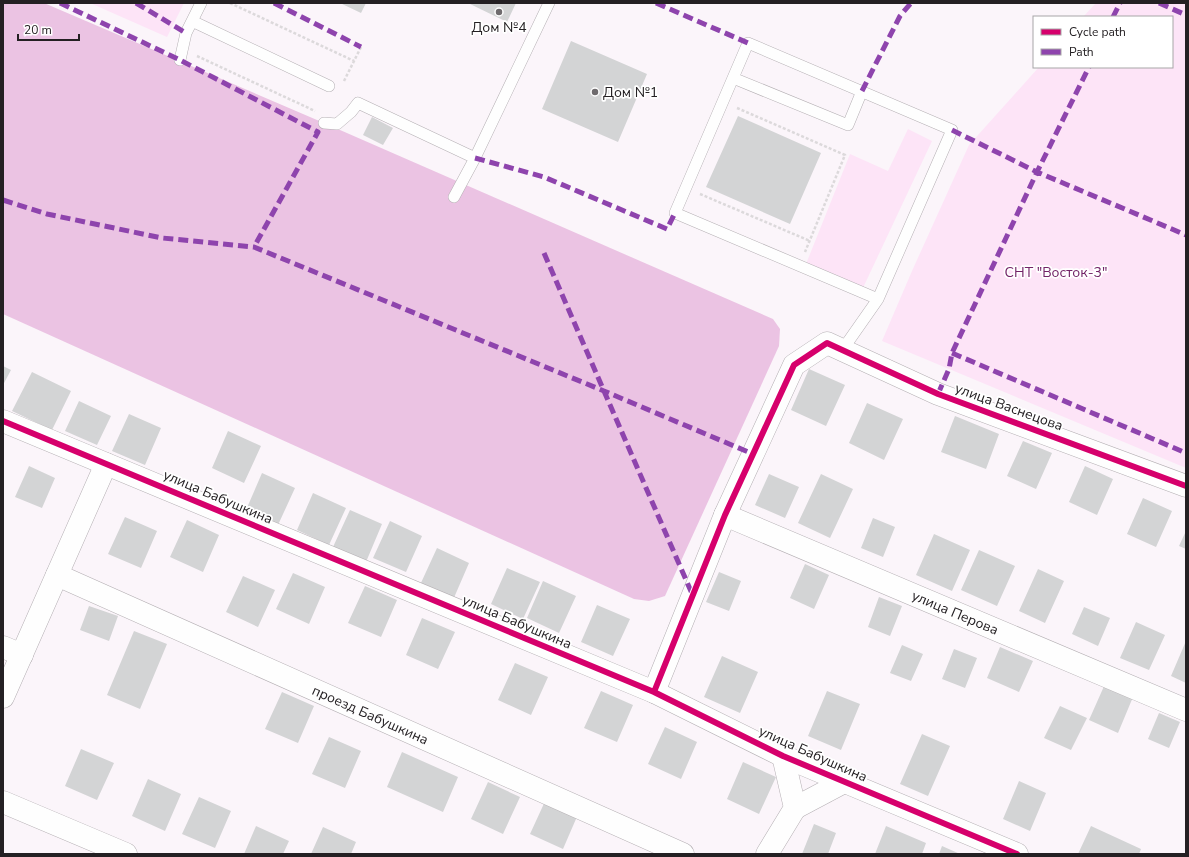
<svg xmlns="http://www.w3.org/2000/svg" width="1189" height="857" font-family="'Nunito Sans',sans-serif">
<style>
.green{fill:#fde4f7}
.forest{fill:#ebc3e3}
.building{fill:#d3d4d5}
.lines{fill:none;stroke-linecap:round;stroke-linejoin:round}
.service-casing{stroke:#b4afb3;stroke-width:12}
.minor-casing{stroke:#b4afb3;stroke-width:23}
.path{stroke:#dcd9db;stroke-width:2.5;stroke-dasharray:3 2;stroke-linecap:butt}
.service{stroke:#fefefe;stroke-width:11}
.minor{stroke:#fefefe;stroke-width:22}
.quiet{stroke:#8e44ad;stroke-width:5;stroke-dasharray:10 5;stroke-linecap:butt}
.cycleway-casing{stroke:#fff;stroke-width:8}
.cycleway{stroke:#d6006c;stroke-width:6}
.poi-dot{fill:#6f6b6e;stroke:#fff;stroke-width:1.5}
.labels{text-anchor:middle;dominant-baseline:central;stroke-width:3.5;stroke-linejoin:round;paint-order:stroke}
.poi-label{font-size:14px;fill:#242023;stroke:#fff}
.park-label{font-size:14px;fill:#722367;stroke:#fff}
.street-label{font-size:14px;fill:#242023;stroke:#fff}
</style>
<rect width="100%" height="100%" fill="#fbf5fa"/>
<path class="green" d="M90 3H184L167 37Z
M1096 3H1186V468L882 341 912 271 969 145 1039 67H1172V17H1083Z
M908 129 932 141 862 290 806 264 850 154 888 171Z"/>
<path class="forest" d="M3 3H44L324 123 773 319 780 329 779 346 665 596 649 601 634 599 3 314Z"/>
<path class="building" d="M340 3H366L361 13Z
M468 3H516L507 22Z
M571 41 647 74 618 142 542 109Z
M738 116 821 153 790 224 706 187Z
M372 117 393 128 383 145 363 135Z
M3 366 11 370 3 385Z
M809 369 845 385 826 426 791 410Z
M32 372 71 391 52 430 12 411Z
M79 401 111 416 97 445 65 431Z
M867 403 903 419 884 460 849 443Z
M129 414 161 428 145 465 112 451Z
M955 416 999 434 986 469 941 452Z
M228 431 261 446 244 483 212 468Z
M1023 441 1052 453 1036 489 1007 476Z
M29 466 55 478 42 508 15 497Z
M1085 466 1113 479 1097 515 1069 502Z
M262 473 295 488 278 525 246 510Z
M769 474 799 487 785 518 755 505Z
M821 474 853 489 830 538 798 523Z
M313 493 346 508 329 545 297 530Z
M1143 498 1172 511 1156 547 1127 534Z
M350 510 382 524 366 562 333 547Z
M125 517 157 531 141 568 108 554Z
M873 518 895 527 883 557 861 548Z
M187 520 219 535 203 572 170 557Z
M390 521 422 536 406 572 373 558Z
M1186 531V549L1179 546Z
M934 534 970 550 952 591 916 575Z
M437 548 469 563 453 600 420 585Z
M979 550 1015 566 997 606 961 590Z
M805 564 829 575 814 609 790 598Z
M507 568 540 582 523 619 491 604Z
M1038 569 1064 581 1045 623 1019 611Z
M719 572 741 581 729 611 706 602Z
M293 573 325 587 309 624 276 609Z
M243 576 275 590 258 627 226 612Z
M543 581 576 596 559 633 527 618Z
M365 586 397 600 381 637 348 623Z
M879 597 902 606 890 636 868 627Z
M597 605 630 619 613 656 581 642Z
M89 606 118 616 109 641 80 630Z
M1084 607 1110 618 1098 646 1072 634Z
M422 618 455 632 438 669 406 655Z
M1136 622 1165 635 1149 670 1120 658Z
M134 631 167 644 140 709 107 695Z
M1186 641V683L1171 676Z
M902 645 923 654 911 681 890 673Z
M1000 647 1033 661 1019 692 987 678Z
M954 649 977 658 965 688 942 679Z
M722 656 758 672 740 713 704 697Z
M515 663 548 677 531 715 498 700Z
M1105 684 1133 697 1118 733 1089 720Z
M601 691 633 705 617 742 584 728Z
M827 691 860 704 841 750 808 736Z
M282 692 314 706 298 743 265 729Z
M1060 706 1087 718 1071 750 1044 738Z
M1159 713 1180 722 1169 748 1148 739Z
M665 727 697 742 681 779 648 764Z
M922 734 950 746 928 796 900 784Z
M329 737 361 751 345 788 312 774Z
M81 749 114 763 97 800 65 786Z
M402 752 458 777 443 812 387 787Z
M743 762 776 777 759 814 727 799Z
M148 779 181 794 165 831 132 816Z
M1019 781 1046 793 1030 831 1003 819Z
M488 782 520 797 503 834 471 819Z
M199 797 231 811 215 848 182 834Z
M547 797 579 812 563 849 530 834Z
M814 824 836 833 828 854H802Z
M256 826 289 841 283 854H244Z
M886 826 926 843 922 854H875Z
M1091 826 1141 849 1139 854H1078Z
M323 827 356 842 351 854H311Z
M942 846 960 854H939Z"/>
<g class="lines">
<g class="service-casing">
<path id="service" d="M192 21 329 86
M180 60 186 33 201 3
M733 78 848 125 862 91
M324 123 337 124 351 112 358 103 475 158
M454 197 475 158 549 3
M843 349 878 299 952 130 748 43 675 213 878 299"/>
</g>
<g class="minor-casing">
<g id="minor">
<path d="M3 421 654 692 783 756 1017 854"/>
<path id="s1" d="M725 515 1186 710"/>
<path id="s2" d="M57 575 683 854"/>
<path d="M3 647 22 655"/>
<path d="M654 692 725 515 794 365 827 343 938 394 1186 486"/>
<path d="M3 697 106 464"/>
<path d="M3 802 126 854"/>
<path d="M795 808 844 782"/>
<path d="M767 854 795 808 783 756"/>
</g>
</g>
<path class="path" d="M230 3 354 61
M197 56 315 111
M344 81 361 47
M737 108 845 155 805 252
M700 194 810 241"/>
<use href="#service" class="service"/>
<use href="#minor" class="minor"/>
<path class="quiet" d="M60 3 180 60 318 132 254 247
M136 3 186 33
M274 3 361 47
M656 3 748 43
M1159 3 1186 15
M1113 17 1120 3
M862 91 900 16 911 3
M952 130 1037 172 1186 235
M475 158 544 177 667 229 675 213
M3 200 47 214 162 238 254 247 604 391 753 454
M544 253 693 596
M952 353 1186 453
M938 394 949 369 952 353 1037 172 1089 67"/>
<g class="cycleway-casing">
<path id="cycleway" d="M3 421 654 692 783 756 1017 854
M654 692 725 515 794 365 827 343 938 394 1186 486"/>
</g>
<use href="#cycleway" class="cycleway"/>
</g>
<g class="poi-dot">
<circle cx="499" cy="12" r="4"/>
<circle cx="595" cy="92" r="4"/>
</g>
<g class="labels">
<g class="poi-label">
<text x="499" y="27">Дом №4</text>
<text x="603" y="92" text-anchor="start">Дом №1</text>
</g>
<g class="park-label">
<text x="1056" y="272">СНТ "Восток-3"</text>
</g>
<g class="street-label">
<text transform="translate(1009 407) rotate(20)">улица Васнецова</text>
<text transform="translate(218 497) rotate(23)">улица Бабушкина</text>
<text stroke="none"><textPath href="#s1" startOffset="250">улица Перова</textPath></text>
<text transform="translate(517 622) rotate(23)">улица Бабушкина</text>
<text stroke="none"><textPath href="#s2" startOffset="343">проезд Бабушкина</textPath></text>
<text transform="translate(813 754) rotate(24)">улица Бабушкина</text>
</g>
</g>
<rect width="1189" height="857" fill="none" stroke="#242023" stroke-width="8"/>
<rect x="1033" y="16" width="140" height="52" fill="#ffffff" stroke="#a7a6a7"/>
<rect x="1041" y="29" width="20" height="6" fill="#d6006c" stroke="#a7a6a7"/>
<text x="1069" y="36" font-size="12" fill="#242023">Cycle path</text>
<rect x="1041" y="49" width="20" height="6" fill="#8e44ad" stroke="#a7a6a7"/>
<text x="1069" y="56" font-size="12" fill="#242023">Path</text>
<path d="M18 34v6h61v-6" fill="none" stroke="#242023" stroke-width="2"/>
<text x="24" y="34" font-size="12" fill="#242023" stroke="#ffffff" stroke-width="3" paint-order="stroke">20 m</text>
</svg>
